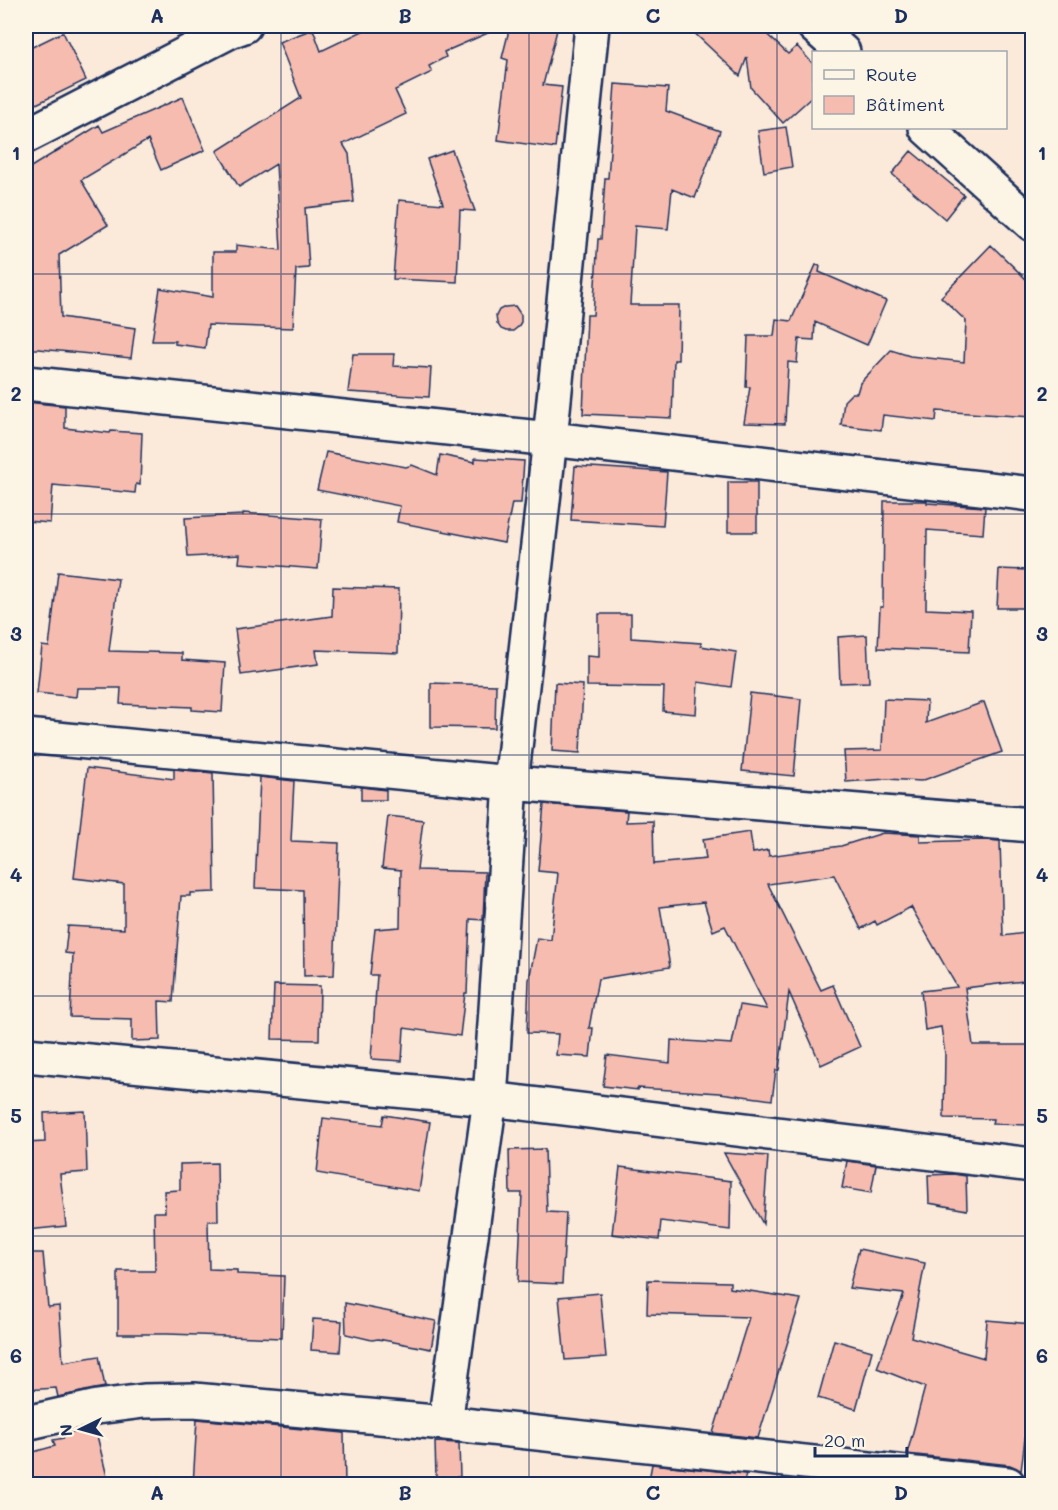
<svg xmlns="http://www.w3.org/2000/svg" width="1058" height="1510" font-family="Mali,sans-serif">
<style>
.building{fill:#f6bcaf;stroke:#1b2f5e;stroke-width:1.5}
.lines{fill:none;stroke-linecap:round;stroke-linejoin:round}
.minor-casing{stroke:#1b2f5e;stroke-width:38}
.minor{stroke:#fcf5e5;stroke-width:33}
.grid{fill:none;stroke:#1b2f5e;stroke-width:1.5;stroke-opacity:0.55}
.neatline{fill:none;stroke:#1b2f5e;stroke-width:2}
.grid-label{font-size:20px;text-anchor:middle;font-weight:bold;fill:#1b2f5e}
</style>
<rect width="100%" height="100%" fill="#fbeada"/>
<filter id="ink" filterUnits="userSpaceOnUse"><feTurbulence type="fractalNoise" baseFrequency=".0167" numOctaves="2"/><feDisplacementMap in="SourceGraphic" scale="12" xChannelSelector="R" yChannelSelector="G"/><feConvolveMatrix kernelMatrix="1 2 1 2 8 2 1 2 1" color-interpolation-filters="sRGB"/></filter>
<g filter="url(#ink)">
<path class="building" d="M373 26H504L444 52 446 57 429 66 432 72 395 90 406 114 343 144 349 154 354 202 305 208 309 268 296 269 293 328 208 325 205 348 175 344V341H152L160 288 213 297V252H236V245L281 250 276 164 239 187 217 151 301 98 279 42 313 29 321 51Z
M510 26H558L543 85 562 87 555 148 498 140 508 60 502 58Z
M687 26H758L788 54 797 46 813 64V96L783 123 751 88 747 57 740 76Z
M63 32 86 80 26 109V50Z
M615 84 668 88 666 111 720 131 695 198 672 189 668 229 635 226 630 305H679L678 360H674L672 418 583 414 587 315H593L598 239H601L605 178H608Z
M183 97 205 150 161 170 148 140 81 180 108 225 59 255 61 317 135 328 131 358 39 349H26V170L99 125 103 132Z
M786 127 792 167 764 172 758 131Z
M452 150 475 211 460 210 457 282 393 279 399 200 443 204 427 159Z
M911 151 964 195 945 219 892 174Z
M991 245 1032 285V417L937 411 936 421 883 415 881 430 841 425 844 401 852 393H857L860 383 891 350 910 356 964 362 966 321 941 297Z
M816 265 820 266 819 272 886 301 867 345 815 322 814 340 799 339 797 363 788 362 785 424 744 423 750 387H746L748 336H774L776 319 791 321Z
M515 306 521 315V322L518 327 513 331H506L501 329 497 323 496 316 499 310 505 307Z
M353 354H394L393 366 431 368 429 397 348 392Z
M26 402 65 406V428L110 433 111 431 142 433 140 485 136 484 135 493 53 485 50 523 26 521Z
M326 452 406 467 412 465 437 475 440 455 475 462V458L524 461 521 503H512L504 543 397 522 400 506 317 490Z
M575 466 667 472 663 526 571 520Z
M728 482H757V532H728Z
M884 501H927V503L985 507 983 534 927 530 926 609 971 611 969 652 878 648 880 607H883Z
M243 513 322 519 318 569 239 563 240 554 188 557 185 518 243 515Z
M999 569 1028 570 1027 608H997Z
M58 572 118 579 109 651 182 653V660L225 663 222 712 192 710V707L120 704 121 688H77L76 697 37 693 42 646 49 647Z
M333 587 399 589 398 653 316 650 318 664 241 675 235 629 332 616Z
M599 614H631V638L701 643V646L736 652 731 687 698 682 696 714 663 711 664 687 587 686V656L599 657Z
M867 635 869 682 840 683 838 637Z
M431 683 496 685 495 728 431 727Z
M555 683 583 685 580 753 552 751Z
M750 693 801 699 794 776 742 771Z
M884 699 927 701 926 723 984 702 1002 752 921 781 887 779 846 782 844 751 882 750Z
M87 768 174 779V769L213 773 215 892 190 893V896H181L173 1002 159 1001 160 1040 132 1041V1019L70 1017 73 954 65 953 68 926 124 929V884L74 878Z
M260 777 294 781 291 841 339 843 334 975 304 976 303 890 255 888Z
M361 787 386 790V800H361Z
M544 804 627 811 626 822 653 821 654 864 706 859 703 839 750 832 753 853 768 850 769 856 841 846 883 833 920 835V842L984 840 1000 841 1003 936 1032 932V980L965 988 973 1045H1032V1125L992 1124 993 1119 944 1118 945 1054 941 1027 925 1030 921 991 957 987 911 907 877 925 875 921 861 929 834 875 768 884 821 990 833 985 860 1047 821 1065 789 992 779 1070H776L772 1100 720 1093 638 1088V1090L603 1086 607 1055 670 1063 671 1040 732 1044 740 1005 767 1009 725 926 713 931 704 902 660 907 670 967 598 979 589 1028H593L590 1057 556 1055 558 1034 527 1033 529 980 537 938 551 940 558 873 538 871Z
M388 816 423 820 417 870 485 872 483 920 470 919 467 993H465L460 1036 404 1028 402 1061 371 1059 377 975H370L375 929 400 927 401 870 382 868Z
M274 985 320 986 319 1040 272 1039Z
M85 1111 87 1172 60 1174 66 1226 28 1230 26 1207V1143L45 1142 44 1113Z
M384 1115 430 1122 419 1191 317 1173 323 1118 382 1125Z
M545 1149 547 1212 566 1213 562 1284 518 1282 522 1193H510L509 1150Z
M724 1153 768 1156 763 1224Z
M847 1161 876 1165 871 1193 842 1188Z
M217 1163 218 1221H208L209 1269 237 1270V1274L284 1276 282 1338 168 1334H118V1271H155L154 1212H165L164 1191 180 1190V1164Z
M620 1167 731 1181 730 1230 661 1221 659 1240 612 1234Z
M953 1174 966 1176 967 1210 929 1203 928 1175Z
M859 1249 925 1263 911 1337 984 1358 987 1320 1032 1324V1439L1025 1438 1021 1471 1010 1465 907 1454 925 1387 877 1368 904 1294 849 1288Z
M26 1253H43L48 1307 59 1306 63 1362 99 1356 105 1387 58 1397 56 1388 26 1390Z
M648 1280 730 1282V1288L801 1299 758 1438 713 1433 749 1317 647 1314Z
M600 1293 606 1357 565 1360 559 1297Z
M345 1303 436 1321 431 1349 378 1339 372 1340 346 1334Z
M313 1319 342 1321 340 1352 311 1350Z
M834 1340 872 1351 856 1409 818 1398Z
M197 1419 344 1433 345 1485H193Z
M95 1427 109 1485H26V1454L55 1446 53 1440 64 1438 63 1434Z
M435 1442 459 1443 460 1477H436Z
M652 1464 746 1474 743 1485H648Z"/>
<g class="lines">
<g class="minor-casing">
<path id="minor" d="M814 26 843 52
M926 128 1032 224
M26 136 230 31 244 26
M26 383 550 439 1032 494
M26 736 511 783 1032 825
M26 1055 490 1099 1032 1165
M26 1423 97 1407 144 1401 194 1400 445 1423 1008 1484
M445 1423 490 1099 511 783 550 439 592 26"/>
</g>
<use href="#minor" class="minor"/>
</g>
</g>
<path class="grid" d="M281 26V1484M529 26V1484M777 26V1484M26 274H1032M26 514H1032M26 755H1032M26 996H1032M26 1236H1032"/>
<rect width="1058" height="1510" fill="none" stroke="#fcf5e5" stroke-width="66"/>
<rect x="812" y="51" width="195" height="78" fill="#fcf5e5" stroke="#a2a6af" stroke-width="1.5"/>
<rect x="824" y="70" width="30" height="9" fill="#fcf5e5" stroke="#a2a6af" stroke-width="1.5"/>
<text x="866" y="81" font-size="18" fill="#1b2f5e">Route</text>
<rect x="824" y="96" width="30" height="18" fill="#f6bcaf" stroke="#a2a6af" stroke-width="1.5"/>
<text x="866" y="111" font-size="18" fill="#1b2f5e">Bâtiment</text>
<g transform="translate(81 1429) rotate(265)" stroke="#fcf5e5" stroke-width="4.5" paint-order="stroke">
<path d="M0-4.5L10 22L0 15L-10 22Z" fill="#1b2f5e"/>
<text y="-9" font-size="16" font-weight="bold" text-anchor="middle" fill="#1b2f5e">N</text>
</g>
<path d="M815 1447v9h92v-9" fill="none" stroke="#1b2f5e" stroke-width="3"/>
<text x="824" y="1447" font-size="18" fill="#1b2f5e" stroke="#fcf5e5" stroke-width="4.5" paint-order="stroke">20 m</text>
<rect x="33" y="33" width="992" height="1444" class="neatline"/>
<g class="grid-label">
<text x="157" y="23">A</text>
<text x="405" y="23">B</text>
<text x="653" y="23">C</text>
<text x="901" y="23">D</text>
<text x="16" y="160">1</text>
<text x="1042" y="160">1</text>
<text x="16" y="401">2</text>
<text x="1042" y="401">2</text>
<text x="16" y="641">3</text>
<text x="1042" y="641">3</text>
<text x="16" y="882">4</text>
<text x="1042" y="882">4</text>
<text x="16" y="1123">5</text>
<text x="1042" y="1123">5</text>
<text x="16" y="1363">6</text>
<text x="1042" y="1363">6</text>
<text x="157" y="1500">A</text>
<text x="405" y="1500">B</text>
<text x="653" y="1500">C</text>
<text x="901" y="1500">D</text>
</g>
</svg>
